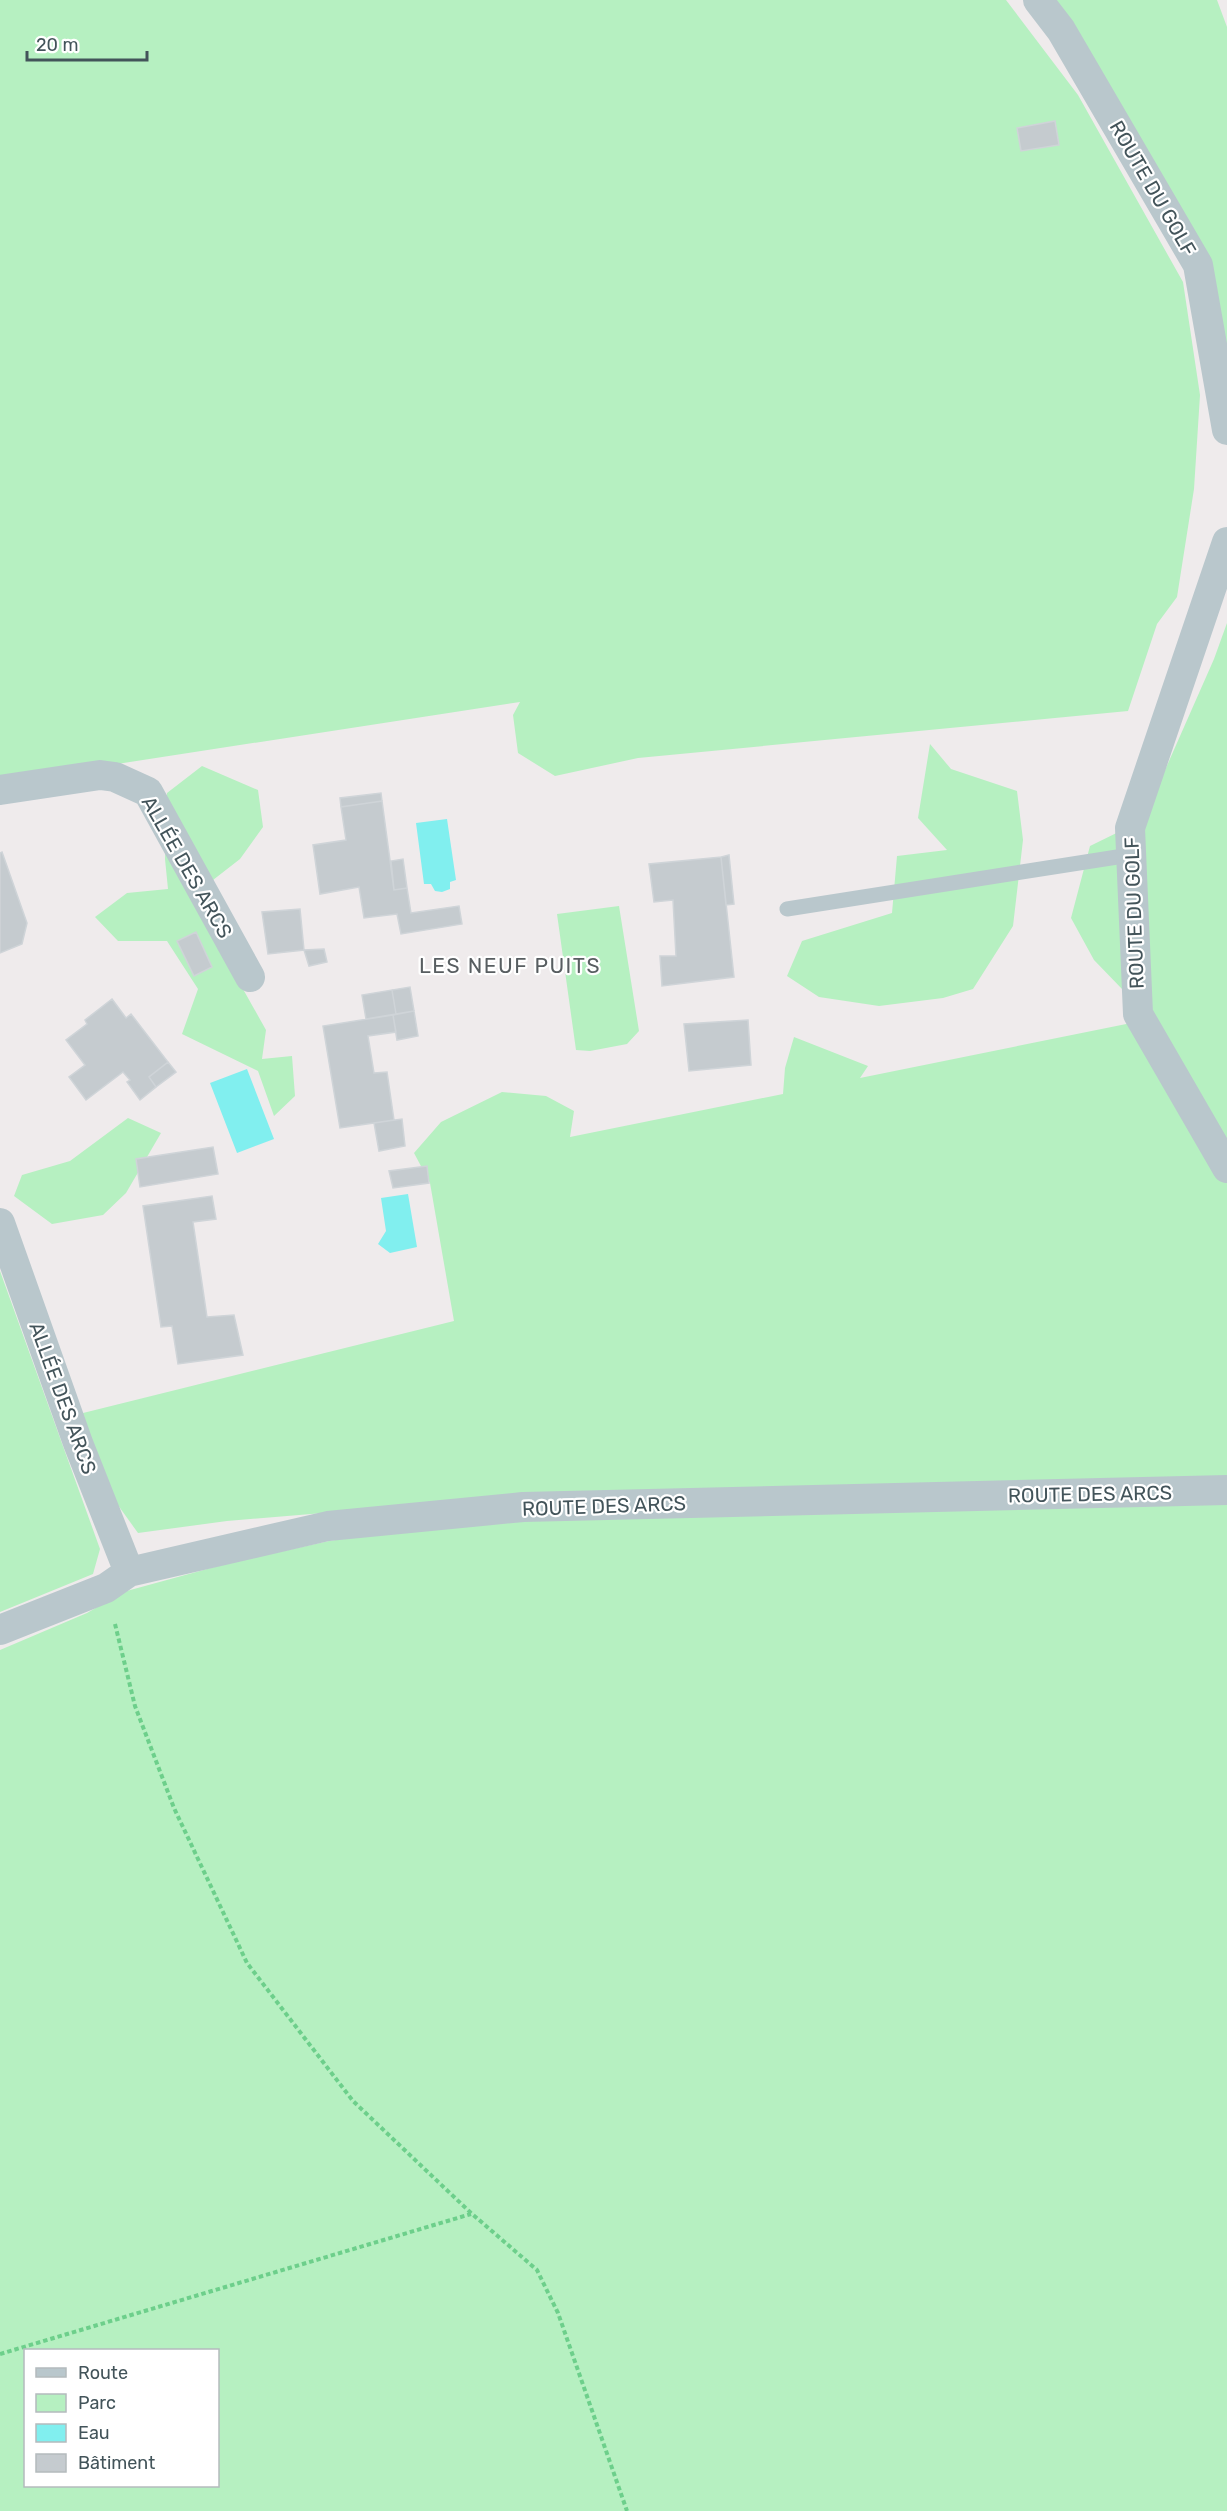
<svg xmlns="http://www.w3.org/2000/svg" width="1227" height="2511" font-family="Rubik,sans-serif">
<style>
.green{fill:#b6f0c1;fill-rule:evenodd}
.water{fill:#81efef}
.building{fill:#c5cbcf;stroke:#cfd4d8;stroke-width:1.5}
.lines{fill:none;stroke-linecap:round;stroke-linejoin:round}
.path{stroke:#6dcf8b;stroke-width:4;stroke-dasharray:4.5 3;stroke-linecap:butt}
.lane{stroke:#b9c7cc;stroke-width:15}
.street{stroke:#b9c7cc;stroke-width:30}
.labels{text-anchor:middle;dominant-baseline:central;stroke-width:4.5;stroke-linejoin:round;paint-order:stroke}
.street-label{font-size:20px;fill:#43545a;stroke:#fff}
.neighbourhood-label{font-size:21px;letter-spacing:1.5px;fill:#585e61;stroke:#fff}
</style>
<rect width="100%" height="100%" fill="#efebec"/>
<path class="green" d="M0 0H1006L1078 95 1183 282 1200 395 1194 489 1177 597 1157 624 1128 711 638 758 555 776 518 753 513 715 520 702 0 782Z
M1038 0H1217L1227 27V430L1198 265Z
M1227 623V2511H0V1650L87 1613 123 1592 229 1563 329 1541 408 1529 492 1499 227 1521 138 1533 115 1501 79 1414 454 1321 430 1183 414 1153 441 1122 502 1092 546 1096 574 1111 570 1137 783 1094 785 1068 794 1037 868 1066 860 1078 1151 1019 1094 960 1071 918 1090 846 1143 820 1214 659ZM26 2350H218V2486H26Z
M930 744 951 769 1017 791 1023 840 1013 926 973 989 943 998 879 1006 819 997 787 976 802 941 892 913 897 856 947 850 918 818Z
M202 766 258 790 263 827 240 859 213 880 211 932 266 1030 262 1059 292 1056 295 1096 274 1116 258 1071 182 1034 198 989 167 941H118L95 917 127 893 168 889 165 859 167 793Z
M619 906 639 1031 627 1044 590 1051 576 1050 557 914Z
M128 1118 161 1133 126 1193 103 1215 52 1224 14 1196 22 1175 70 1161Z
M0 1271 100 1549 93 1574 0 1612Z"/>
<path class="water" d="M447 819 456 880 450 882V889L442 892 435 891 431 884H424L416 823Z
M247 1069 274 1139 237 1153 210 1083Z
M408 1194 417 1247 390 1253 378 1244 386 1231 381 1198Z"/>
<path class="building" d="M1055 121 1059 145 1021 151 1017 128Z
M381 793 382 801 341 807 340 798Z
M382 801 394 890 407 888 411 913 459 906 462 924 401 934 397 914 364 918 359 887 320 894 313 845 346 840 341 807Z
M2 852 27 923 22 944 0 953V853Z
M729 855 734 904 726 905 721 857Z
M721 857 734 977 662 986 660 956H676L673 900 654 902 649 864Z
M403 859 407 888 394 890 391 861Z
M300 909 304 950 268 954 262 912Z
M196 932 212 967 194 976 177 941Z
M324 949 327 962 309 966 304 950Z
M410 987 414 1011 396 1014 392 990Z
M392 990 396 1014 366 1019 362 995Z
M112 999 126 1018 131 1014 168 1062 149 1077 156 1087 140 1100 127 1082 130 1080 123 1072 86 1100 69 1077 85 1065 66 1040 87 1024 85 1020Z
M414 1011 418 1036 397 1040 393 1015Z
M393 1015 396 1032 368 1036 374 1073 387 1072 394 1120 340 1128 323 1026Z
M748 1020 751 1065 689 1071 684 1024Z
M168 1062 176 1072 156 1087 149 1077Z
M402 1119 405 1146 379 1151 374 1123Z
M213 1147 218 1174 140 1187 136 1159Z
M427 1166 429 1183 393 1188 389 1171Z
M212 1196 216 1219 193 1222 207 1317 234 1315 243 1355 178 1364 172 1326 161 1327 143 1206Z"/>
<g class="lines">
<path class="path" d="M115 1624 135 1706 174 1808 247 1963 353 2101 471 2213 537 2270 558 2313 627 2511
M0 2354 471 2214"/>
<path class="lane" d="M787 909 1130 855"/>
<path class="street" d="M1038 0 1061 30 1198 265 1227 430
M1227 542 1130 828 1138 1014 1227 1168
M0 790 100 775 115 777 148 792 250 977
M0 1223 78 1443 129 1572
M0 1630 106 1588 129 1572 328 1526 523 1507 1227 1490"/>
</g>
<g class="labels">
<g class="street-label">
<text transform="translate(1153 188) rotate(60)">ROUTE DU GOLF</text>
<text transform="translate(187 867) rotate(60)">ALLÉE DES ARCS</text>
<text transform="translate(1134 913) rotate(-92)">ROUTE DU GOLF</text>
<text transform="translate(63 1398) rotate(70)">ALLÉE DES ARCS</text>
<text transform="translate(1090 1494) rotate(-1)">ROUTE DES ARCS</text>
<text transform="translate(604 1506) rotate(-2)">ROUTE DES ARCS</text>
</g>
<g class="neighbourhood-label">
<text x="510" y="965">LES NEUF PUITS</text>
</g>
</g>
<rect x="24" y="2349" width="195" height="138" fill="#ffffff" stroke="#b4bbbd" stroke-width="1.5"/>
<rect x="36" y="2368" width="30" height="9" fill="#b9c7cc" stroke="#b4bbbd" stroke-width="1.5"/>
<text x="78" y="2379" font-size="18" fill="#43545a">Route</text>
<rect x="36" y="2394" width="30" height="18" fill="#b6f0c1" stroke="#b4bbbd" stroke-width="1.5"/>
<text x="78" y="2409" font-size="18" fill="#43545a">Parc</text>
<rect x="36" y="2424" width="30" height="18" fill="#81efef" stroke="#b4bbbd" stroke-width="1.5"/>
<text x="78" y="2439" font-size="18" fill="#43545a">Eau</text>
<rect x="36" y="2454" width="30" height="18" fill="#c5cbcf" stroke="#b4bbbd" stroke-width="1.5"/>
<text x="78" y="2469" font-size="18" fill="#43545a">Bâtiment</text>
<path d="M27 51v9h120v-9" fill="none" stroke="#43545a" stroke-width="3"/>
<text x="36" y="51" font-size="18" fill="#43545a" stroke="#ffffff" stroke-width="4.5" paint-order="stroke">20 m</text>
</svg>
